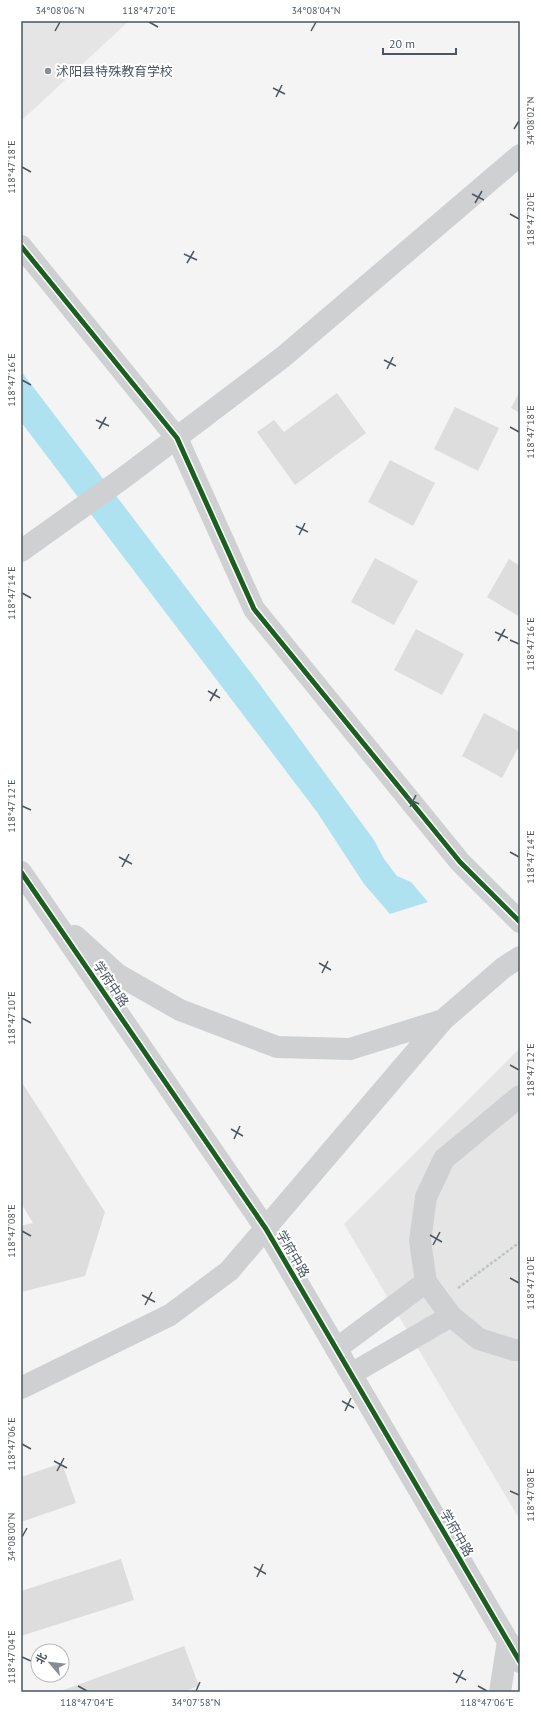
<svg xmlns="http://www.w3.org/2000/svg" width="541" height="1713" font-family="'PT Sans','Noto Sans SC',sans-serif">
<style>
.education{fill:#e6e5e6}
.water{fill:#aee2f0}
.building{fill:#ddddde}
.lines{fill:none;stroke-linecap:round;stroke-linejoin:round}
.path{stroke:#bcc7c4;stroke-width:2.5;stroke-dasharray:3 2;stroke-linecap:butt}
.minor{stroke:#ced0d2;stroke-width:22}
.cycleway-casing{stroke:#fff;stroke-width:8}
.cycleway{stroke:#1b5e20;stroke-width:5}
.ticks{fill:none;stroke:#4a5661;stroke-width:1.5}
.poi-dot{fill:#868d94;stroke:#fff;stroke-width:1.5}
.labels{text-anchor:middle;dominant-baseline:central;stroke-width:4;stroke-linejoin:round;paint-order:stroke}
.poi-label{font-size:13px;fill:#4a5661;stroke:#fff;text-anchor:start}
.street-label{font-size:13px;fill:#4a5661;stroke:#fff}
.neatline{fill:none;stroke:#4a5661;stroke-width:1.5}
.ticks-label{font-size:10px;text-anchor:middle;fill:#4a5661}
</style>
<rect width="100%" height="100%" fill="#f4f4f4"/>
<path class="education" d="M21 21H129L21 121Z
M520 1048V1520L344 1224Z"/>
<path class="water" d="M21 371 258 682 374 840 384 859 397 876 411 882 428 902 390 914 364 884 317 812 21 422Z"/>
<path class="building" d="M520 391V413L511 408Z
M337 393 366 433 295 485 257 432 274 420 284 432Z
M455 407 499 428 478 471 434 449Z
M390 460 435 483 413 526 368 502Z
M375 558 418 581 394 625 351 602Z
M509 559 520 566V617L487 597Z
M416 629 464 654 442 695 394 670Z
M484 713 520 732V744L502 778 462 756Z
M21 1081 105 1212 85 1276 21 1292V1226L33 1223 21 1203Z
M62 1463 76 1503 21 1522V1477Z
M121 1559 134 1600 21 1636V1591Z
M184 1646 199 1686 183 1692H58Z"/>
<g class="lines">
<path class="path" d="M458 1288 520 1242"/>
<path class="minor" d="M21 246 177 438 254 609 460 862 520 922
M21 551 126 476 283 357 520 155
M21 872 266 1229 520 1662
M75 936 117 974 180 1010 277 1047 350 1049 443 1020
M451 1316 426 1282 420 1241 426 1197 444 1159 520 1096
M336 1349 426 1282
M351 1374 451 1316 479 1339 514 1350H520
M21 1388 170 1315 229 1271 443 1020 503 968 520 957
M500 1692 508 1641"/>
<g class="cycleway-casing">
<path id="cycleway" d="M21 246 177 438 254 609 460 862 520 922
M21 872 266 1229 520 1662"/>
</g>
<use href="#cycleway" class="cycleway"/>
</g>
<path class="ticks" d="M149 22 158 27M55 31 60 22M311 31 316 22M273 88 285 94M276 97 282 85M514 129 519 121M22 167 31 172M472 194 484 200M475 203 482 191M510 214 519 219M184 254 197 260M187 263 194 251M384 360 396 366M387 369 393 357M22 380 31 385M96 420 109 426M510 427 519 432M99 429 106 417M296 526 308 532M299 535 305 523M22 593 31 598M495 632 508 638M510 640 519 644M498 641 505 629M208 691 220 698M210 701 217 689M407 798 419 804M22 806 31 810M410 807 416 795M510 852 519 857M119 857 132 864M122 867 129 854M319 963 331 970M322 973 328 961M22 1018 31 1023M510 1065 519 1070M231 1129 243 1136M234 1139 240 1126M22 1231 31 1236M430 1235 442 1242M433 1245 440 1232M510 1278 519 1283M142 1295 155 1302M145 1305 152 1292M342 1401 354 1408M345 1411 351 1398M22 1444 31 1449M54 1461 67 1468M57 1471 64 1458M510 1491 519 1495M22 1537 27 1528M254 1567 266 1574M257 1577 263 1564M22 1657 31 1661M453 1673 466 1680M456 1683 463 1670M78 1686 87 1691M478 1686 487 1691M196 1691 200 1682"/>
<circle class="poi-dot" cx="48" cy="71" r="4"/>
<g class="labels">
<g class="poi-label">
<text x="56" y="71">沭阳县特殊教育学校</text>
</g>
<g class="street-label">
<text transform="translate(111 984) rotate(56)">学府中路</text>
<text transform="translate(293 1254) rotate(60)">学府中路</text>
<text transform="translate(457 1533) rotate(60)">学府中路</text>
</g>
</g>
<rect width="541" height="1713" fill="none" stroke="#ffffff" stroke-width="44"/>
<g transform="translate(50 1663) rotate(298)"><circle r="19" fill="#ffffff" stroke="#b7bbc0"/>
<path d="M0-3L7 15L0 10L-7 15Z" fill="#868d94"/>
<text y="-6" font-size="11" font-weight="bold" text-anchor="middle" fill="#4a5661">北</text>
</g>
<path d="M383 48v6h73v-6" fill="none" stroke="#4a5661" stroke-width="2"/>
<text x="389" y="48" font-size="12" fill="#4a5661" stroke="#ffffff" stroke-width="3" paint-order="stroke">20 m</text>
<rect x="22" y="22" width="497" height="1669" class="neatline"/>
<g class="ticks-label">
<text x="60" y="14">34°08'06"N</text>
<text x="149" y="14">118°47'20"E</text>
<text x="316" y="14">34°08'04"N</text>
<text transform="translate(530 121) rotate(-90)" y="4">34°08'02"N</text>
<text transform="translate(11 167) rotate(-90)" y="4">118°47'18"E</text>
<text transform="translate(530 219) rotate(-90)" y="4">118°47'20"E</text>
<text transform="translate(11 380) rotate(-90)" y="4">118°47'16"E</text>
<text transform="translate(530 432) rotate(-90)" y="4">118°47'18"E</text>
<text transform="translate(11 593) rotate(-90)" y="4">118°47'14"E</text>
<text transform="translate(530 644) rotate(-90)" y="4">118°47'16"E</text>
<text transform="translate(11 806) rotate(-90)" y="4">118°47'12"E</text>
<text transform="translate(530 857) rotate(-90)" y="4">118°47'14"E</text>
<text transform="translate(11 1018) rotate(-90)" y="4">118°47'10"E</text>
<text transform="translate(530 1070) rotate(-90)" y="4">118°47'12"E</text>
<text transform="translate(11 1231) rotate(-90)" y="4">118°47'08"E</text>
<text transform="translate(530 1283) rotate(-90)" y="4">118°47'10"E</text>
<text transform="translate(11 1444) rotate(-90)" y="4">118°47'06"E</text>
<text transform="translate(530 1495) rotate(-90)" y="4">118°47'08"E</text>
<text transform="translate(11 1537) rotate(-90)" y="4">34°08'00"N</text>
<text transform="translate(11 1657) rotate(-90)" y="4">118°47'04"E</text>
<text x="87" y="1706">118°47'04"E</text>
<text x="196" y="1706">34°07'58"N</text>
<text x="487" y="1706">118°47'06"E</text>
</g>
</svg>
